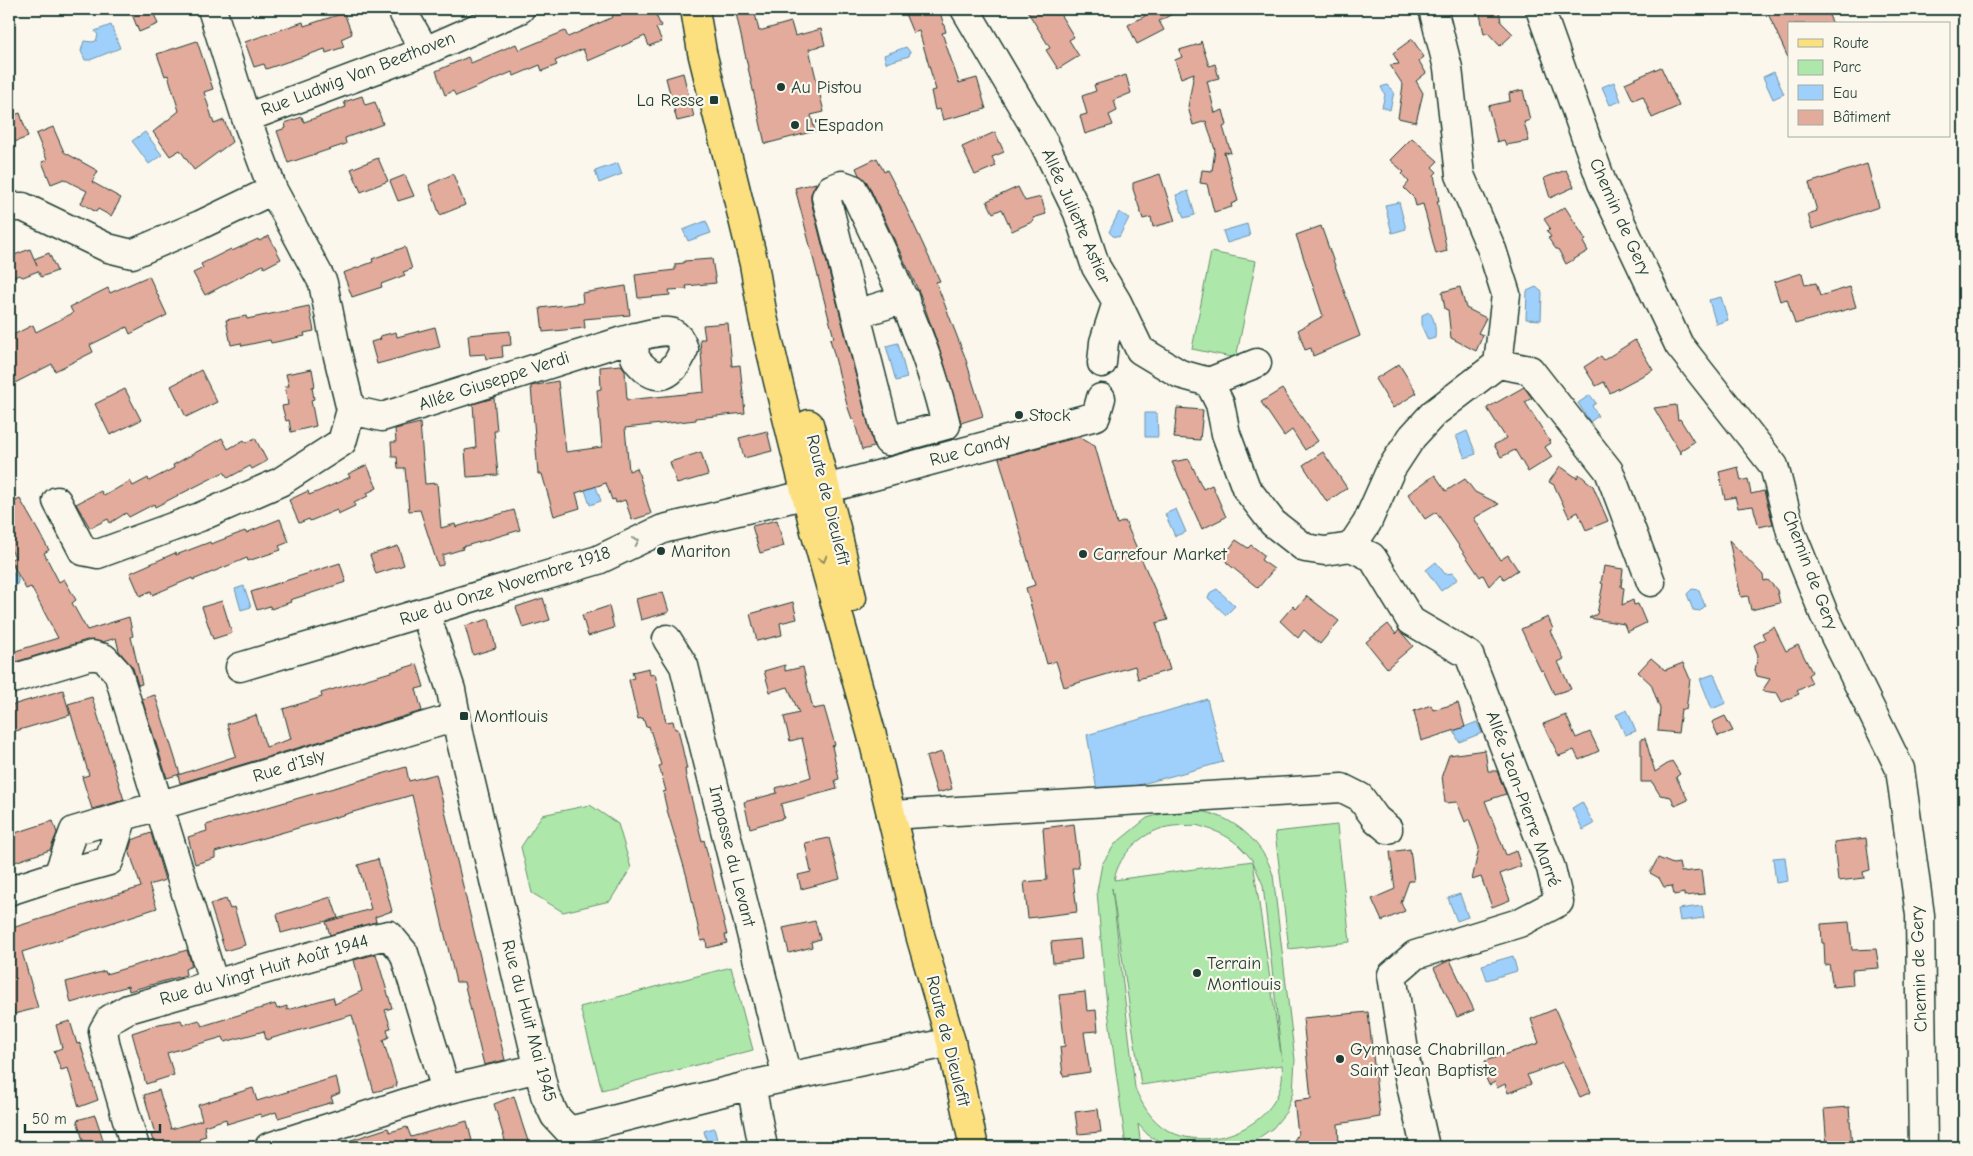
<svg xmlns="http://www.w3.org/2000/svg" width="1973" height="1156" font-family="'Comic Neue',sans-serif">
<style>
.green{fill:#aee7aa;stroke:#66926f;fill-rule:evenodd}
.water{fill:#9fcffb;stroke:#6c95ab}
.building{fill:#e3ab9c;stroke:#1f3d34}
.lines{fill:none;stroke-linecap:round;stroke-linejoin:round}
.minor-casing{stroke:#1f3d34;stroke-width:31}
.major-casing{stroke:#1f3d34;stroke-width:31}
.minor{stroke:#fbf7ec;stroke-width:28}
.major{stroke:#fce080;stroke-width:28}
.oneway{stroke:#8d9a90}
.oneway2{stroke:#8e8e5a}
.poi-dot{fill:#1f3d34;stroke:#fbf7ec;stroke-width:2}
.labels{text-anchor:middle;dominant-baseline:central;stroke-width:4.5;stroke-linejoin:round;paint-order:stroke}
.street-label{font-size:18px;fill:#1f3d34;stroke:#fbf7ec}
.poi-label{font-size:18px;fill:#1f3d34;stroke:#fbf7ec;text-anchor:start}
</style>
<rect width="100%" height="100%" fill="#fbf7ec"/>
<filter id="ink" filterUnits="userSpaceOnUse"><feTurbulence type="fractalNoise" baseFrequency=".02" numOctaves="2"/><feDisplacementMap in="SourceGraphic" scale="10" xChannelSelector="R" yChannelSelector="G"/><feConvolveMatrix kernelMatrix="1 2 1 2 8 2 1 2 1" color-interpolation-filters="sRGB"/></filter>
<g filter="url(#ink)">
<path class="green" d="M1211 252 1256 261 1236 358 1192 349Z
M590 805 618 824 631 868 610 901 563 912 532 893 521 847 542 815Z
M1171 811C1180 811 1189 810 1198 811 1233 815 1263 842 1273 875L1295 1060 1293 1092 1286 1112 1273 1128 1254 1141 1241 1147H1170L1148 1135 1138 1124 1141 1147H1126L1105 988 1097 891 1102 864 1115 844 1147 818ZM1196 825C1224 833 1234 838 1253 861L1114 880C1119 853 1145 829 1173 826 1181 825 1189 826 1196 825ZM1253 862 1263 885 1282 1061ZM1112 888 1141 1085 1282 1065C1289 1121 1212 1156 1167 1130 1151 1120 1142 1105 1135 1088Z
M1337 825 1350 942 1289 949 1275 832Z
M731 967 753 1050 602 1090 580 1007Z"/>
<path class="water" d="M111 25 120 48 90 60H85L81 51 84 41 92 42 96 41 98 35 95 31Z
M906 47 910 52 909 56 886 63 884 55Z
M1774 72 1784 94 1773 99 1763 77Z
M1614 82 1621 101 1610 105 1602 87Z
M1387 85 1394 92 1390 110 1382 107 1385 95 1381 87Z
M145 132 162 155 149 164 132 141Z
M618 163 622 174 599 183 595 171Z
M1188 191 1195 215 1184 218 1176 195Z
M1399 202 1406 229 1392 233 1385 205Z
M1119 212 1129 218 1119 237 1113 236 1109 232Z
M706 221 711 233 688 241 683 230Z
M1247 224 1250 236 1227 243 1223 231Z
M1536 287 1542 292 1541 320 1526 319 1527 291Z
M1721 297 1728 320 1716 324 1709 300Z
M1429 312C1435 318 1436 330 1435 338L1428 340 1422 327V315Z
M898 343 907 378 896 381 886 346Z
M1590 395 1596 403 1592 406 1598 416 1590 422 1578 403Z
M1145 413H1157L1158 437H1145Z
M1467 431 1476 454 1465 458 1456 436Z
M594 481 601 501 590 505 583 484Z
M1176 509 1186 532 1175 536 1165 514Z
M1436 562 1445 574 1453 573 1458 579 1441 591 1426 570Z
M9 570 17 575C20 582 17 588 9 590Z
M244 586 251 607 241 610 235 589Z
M1217 589 1235 606 1226 615 1208 598 1211 592Z
M1692 589 1699 590 1705 606 1700 611 1693 610 1687 594Z
M1714 674 1726 703 1712 709 1700 679Z
M1207 699 1223 762 1098 796 1087 735Z
M1627 710 1636 731 1625 735 1616 715Z
M1477 722 1482 733 1459 742 1454 731Z
M1582 802 1594 824 1583 830 1572 808Z
M1785 857 1788 881 1776 883 1773 858Z
M1460 894 1468 917 1457 921 1448 898Z
M1702 906 1704 918 1680 921 1678 909Z
M1513 956 1517 971 1487 980 1482 965Z
M714 1128 719 1147H708L704 1131Z"/>
<path class="building" d="M130 9H152L158 24 139 32Z
M610 9H653L661 26 656 28 662 41 649 46 645 36 588 61 583 49 555 61 557 65 542 71 540 65 514 76 512 72 456 96 453 91 445 95 436 71 468 57 471 63 516 44 519 50 565 31 568 37 613 17Z
M735 9H754L759 31 791 22 795 36 821 29 825 45 809 49 824 112 811 115 815 131 765 144Z
M903 9H939L946 32 942 33 959 83 977 78 986 109 943 120 940 109 935 110 931 91 936 90 919 31 913 33Z
M1026 9H1057L1074 37 1069 40 1079 56 1058 69 1046 50 1050 48Z
M1141 9H1182L1159 21 1164 30 1137 44 1128 25 1145 16Z
M1479 9H1499L1501 22 1513 34 1500 46 1488 33 1484 34Z
M1766 9H1826L1833 24H1789V60Z
M344 13 352 34 341 39 344 47 326 53 325 49 266 69 264 64 254 67 245 42 303 22 304 26Z
M1412 39 1424 57 1419 61 1426 73 1416 81 1423 93 1416 122 1398 118 1403 85 1390 65 1399 64 1393 53Z
M197 41 213 89 204 92 214 124 224 120 232 142 194 170 180 150 170 156 153 132 179 111 168 75 165 76 157 54Z
M1201 41 1209 66 1215 64 1219 78 1207 81 1215 113 1223 110 1227 125 1223 127 1231 153 1224 152 1238 201 1231 204 1232 207 1214 212 1207 184 1200 183 1202 170 1212 171 1215 150 1212 140 1206 121 1193 125 1188 107 1194 73 1181 78 1175 60 1182 57 1179 50 1200 44Z
M1661 67 1679 106 1652 118 1643 96 1633 100 1625 83Z
M683 73 694 117 677 121 666 78Z
M1126 75 1131 93 1114 100 1117 111 1109 115 1113 125 1085 134 1080 116 1087 114 1082 96 1096 91 1094 85Z
M1523 90 1530 120 1524 122 1529 141 1506 145 1504 140 1497 142 1488 106 1510 101 1509 93Z
M362 96 365 105 375 102 383 124 345 138 346 144 288 163 277 131 286 128 285 123 302 117 304 122 346 107 344 102Z
M20 113 28 137 9 144V117Z
M53 127 64 152 98 171 92 182 121 198 111 216 98 209 96 212 81 203 87 191 73 184 64 179 51 184 42 162 47 160 36 134Z
M995 132 1004 152 992 157 996 166 975 175 962 147Z
M1412 138 1438 161 1432 167 1437 172 1434 175 1439 201H1437L1447 251 1436 254 1423 204 1416 206 1414 198 1404 188 1409 182 1402 174 1404 172 1390 160Z
M378 158 388 181 361 192 351 169Z
M877 158 884 172 887 170 901 197 940 281 936 282 965 357 983 416 961 423 943 359 920 294 867 182 859 175 856 168Z
M1867 164 1879 207 1812 229 1808 214 1817 211 1809 183Z
M1566 170 1574 187 1550 198 1544 178Z
M453 174 465 205 440 215 429 185Z
M1160 174 1175 221 1153 227 1151 217 1143 219 1133 189V183Z
M405 175 414 196 398 201 390 181Z
M816 183 811 194V201L874 447 862 450 854 419H852L847 405 834 354 830 339 834 338 795 188Z
M1018 187 1025 201 1041 197 1046 214 1033 218 1034 221 1012 231 1002 209 993 213 987 201Z
M1565 207 1586 240 1583 242 1588 251 1566 264 1558 249H1556L1548 238 1551 237 1547 231 1550 228 1544 219Z
M1321 226 1360 336 1313 356 1311 348 1305 350 1298 330 1323 316 1296 235Z
M269 236 281 259 264 268 263 265 205 295 193 273 203 268 201 264 231 249 232 251 258 239 259 241Z
M405 247 412 269 403 272 405 275 381 284 382 287 352 297 343 273 373 262 372 259Z
M30 249 37 266 34 259 49 253 57 271 41 277 38 271 23 277 19 275 9 279V257Z
M712 259 716 283 686 286 687 289 669 290 670 295 638 298 635 275 675 270V264L684 263V261Z
M1802 273 1805 285 1816 283 1820 296 1850 287 1856 307 1795 324 1787 299 1780 301 1774 282Z
M149 276 167 315 130 334 127 327 90 345 93 352 55 371 52 364 9 386V337L33 325 36 332 73 313 70 307 108 288 110 293Z
M626 286 630 315 584 319 585 328 543 332 540 308 583 303 582 293Z
M1460 287 1466 308 1486 318 1478 333 1483 335 1476 351 1451 338 1448 310 1445 309 1442 292Z
M309 306 314 331 304 333 305 336 271 343 270 340 242 346 241 343 231 345 226 320 246 316 247 319Z
M728 323 732 366 740 365 745 413 696 418V420L625 428 629 471 637 468 651 514 632 520 625 500 616 503 615 499 612 500 606 483 576 493 580 508 554 516 542 474H538L531 386 558 381 566 452 602 447 597 390 601 389 600 367 621 365 625 370 627 400 704 392 700 339H705L703 325Z
M435 327 440 347 377 364 371 342 381 339 380 336 396 332 397 337Z
M510 331 511 345 502 346 503 357 486 359 485 354 470 355 468 335Z
M1635 340 1653 370 1610 393 1604 382 1596 386 1584 367 1601 356 1604 360Z
M1399 364 1417 393 1393 408 1375 379Z
M312 369 315 386 312 387 314 399 311 400 316 426 291 432 289 420 286 421 282 406 288 405 285 386H289L286 374Z
M201 370 217 402 186 417 171 386Z
M1524 387 1532 398 1525 402 1551 443 1545 447 1552 457 1528 472 1515 450 1501 457 1494 445 1506 438 1487 408Z
M125 389 141 420 110 435 95 404Z
M1282 389 1318 441 1305 450 1292 430 1284 436 1261 402Z
M494 398 497 431H494L498 475 467 477 465 450 476 448 473 404Z
M1676 405 1678 420 1680 419 1694 442 1681 450V454L1654 408Z
M1177 408 1203 410 1200 440 1174 438Z
M420 423 425 484 437 483 441 528 455 524 456 527 514 510 520 530 462 547 463 549 443 555V565L438 566 420 510 409 511 405 468H398L397 457H392L391 442H396L395 429Z
M767 431 772 451 744 458 739 438Z
M1079 437 1095 446 1117 524 1125 521 1168 620 1156 623 1170 670 1138 679 1135 666 1064 687 1056 661 1047 664 1026 588 1035 585 999 458Z
M222 438 228 449 244 440 246 443 255 438 267 461 252 469 250 466 228 478 224 472 155 507 154 504 129 517 126 513 110 523 108 519 90 528 76 504 101 491 104 496 130 481 133 486 148 478 149 481 174 468 173 465Z
M701 452 708 475 677 484 670 462Z
M1323 452 1347 488 1327 502 1303 465Z
M1189 459 1203 489 1212 485 1226 517 1202 529 1172 462Z
M367 465 377 488 367 493 368 496 354 503 355 506 338 514 337 510 310 521 309 519 299 523 289 500 308 491 309 495 317 492 350 477 348 474Z
M1560 466 1577 478 1579 474 1593 486 1608 521 1586 530 1578 512 1569 517 1554 485 1549 482Z
M1738 467 1741 481 1748 479 1751 494 1764 491 1773 524 1759 527 1753 506 1738 508 1735 497 1725 499 1719 472Z
M1435 475 1446 491 1465 479 1475 492 1499 504 1474 518 1500 560 1508 555 1518 570 1504 579 1500 574 1489 586 1483 575 1480 577 1436 512 1425 519 1408 494Z
M20 499 49 550 44 553 59 582 64 579 76 600 72 603 87 630 129 617 133 636 131 637 142 684 138 685 133 668 119 651 116 638 103 642 87 640 9 664V653L58 638 31 587 26 589 10 560 15 557 9 546V504Z
M280 519 289 542 279 546 281 550 248 561 247 558 193 580 192 578 152 595 151 591 140 596 130 573 175 553 176 555 210 542 211 544 245 531 246 533Z
M777 520 784 546 760 553 752 526Z
M1236 540 1248 548 1251 545 1264 555 1261 560 1274 569 1258 588 1227 563 1224 556Z
M1729 540 1763 575 1764 581 1768 580 1777 590 1780 603 1751 610 1748 596 1741 597Z
M398 546 404 565 376 574 370 555Z
M340 563 346 582 290 600 291 602 271 609 270 606 257 610 251 592Z
M1604 566 1623 569 1621 587 1624 588 1622 605 1633 600 1634 605 1638 604 1646 623 1627 632 1624 624 1589 618 1597 614 1603 584 1601 583Z
M663 592 669 612 641 620 636 599Z
M1307 596 1339 621 1320 644 1304 630 1298 638 1280 621 1293 606 1296 609Z
M543 598 550 620 523 628 516 607Z
M222 601 232 633 213 639 202 607Z
M793 602 797 619 780 623 782 635 757 641 750 614Z
M609 606 614 628 588 636 582 615Z
M1548 617 1553 629 1550 631 1564 659 1558 662 1571 689 1554 694 1543 670 1541 671 1521 629Z
M489 619 496 648 473 655 465 626Z
M1388 624 1396 634 1399 630 1413 646 1387 668 1366 642Z
M1774 627 1786 651 1798 645 1812 672 1808 675 1812 683 1797 691 1799 694 1782 702 1777 693 1762 691 1770 679 1757 676 1755 670 1758 655 1754 645 1765 639 1762 633Z
M1651 658 1665 670 1683 663 1690 679 1686 710 1681 709 1678 733 1658 731 1660 709 1651 684 1638 672Z
M417 664 424 687 416 689 422 711 180 783 178 775 236 756 227 724 256 715 266 747 291 739 283 709 322 697 321 693Z
M785 665V671L803 667 813 709 824 707 835 745 832 746 839 779 835 780 837 789 781 804 784 818 750 828 744 802 777 793 776 788 811 777 802 738 790 741 784 717 799 713 788 687 770 692 764 671Z
M649 668 650 675 655 674 666 722 673 721 675 729H678L687 769H685L686 777 702 841 704 840 727 935H725L727 943 707 948 706 940 701 941 687 877 667 810 663 792 666 791 659 766 661 765 649 726 646 727 643 718 638 719 629 680 634 678 632 672Z
M63 690 70 715 9 733V706Z
M155 695 180 774 167 778 142 699Z
M92 697 124 800 92 809 82 777 89 775 68 704Z
M1458 703 1465 727 1421 741 1414 711 1431 705 1433 710Z
M1566 715 1576 738 1590 732 1599 751 1579 760 1574 750 1559 756 1543 724Z
M1725 716 1733 731 1718 736 1712 722Z
M1645 738 1655 772 1672 761 1680 774 1676 777 1688 800 1675 806 1671 797 1660 795 1652 782H1641V739Z
M1485 750 1488 771H1497L1506 794 1485 801 1506 855 1516 851 1521 866 1500 874 1510 900 1492 907 1481 877 1472 880 1479 848 1469 819 1465 822 1457 802 1445 803 1442 775 1449 755Z
M942 752 952 789 937 793 926 757Z
M406 767 409 781 436 774 505 1060 484 1065 464 982H456L412 795 215 852V858L195 864 188 837 207 831 206 825Z
M53 821 57 833 50 850 9 864V835Z
M1074 824 1079 868H1072L1077 912 1028 918 1024 882 1047 880 1043 828Z
M151 833 165 880 149 885 157 908 22 952 38 1008 14 1014 9 995V956L15 954 9 929 141 887 129 850 132 840Z
M829 838 840 879 801 889 798 875 811 872 805 843Z
M1866 838 1870 870 1863 872 1864 878 1838 881 1834 842Z
M1410 849 1414 881H1409L1401 903 1405 911 1382 921 1372 899 1395 889 1390 852Z
M1658 858 1673 864 1679 863 1681 872 1701 870 1704 894 1684 896V893L1674 895 1672 886 1664 887 1659 878 1650 873Z
M378 859 392 911 375 917 376 922 330 935 326 922 371 909 358 865Z
M331 897 338 918 281 933 277 914Z
M226 899 230 909 234 907 245 945 225 951 210 904Z
M815 921 820 939 811 942 812 947 789 953 783 928Z
M1849 922 1852 950 1876 949 1879 968 1852 970 1853 985 1833 987 1829 964 1825 965 1824 943H1822L1821 924Z
M1080 939 1082 959 1053 963 1051 942Z
M187 950 192 966 185 969 186 975 129 991 128 986 71 1003 66 982 105 971 106 974Z
M376 954 392 1008 385 1010 391 1028 387 1029 389 1037 383 1040 397 1086 374 1092 352 1015 266 1040 264 1031 225 1042 223 1037 167 1053 174 1075 146 1084 132 1033 159 1024 181 1020 183 1025 199 1020 202 1026 275 1004 277 1009 287 1006V1010L333 997 335 1004 362 991 354 960Z
M1450 960 1474 1010 1457 1017 1434 968Z
M1085 992 1087 1011 1096 1010 1098 1031 1084 1032 1090 1072 1063 1076 1060 1047 1065 1046 1059 995Z
M1555 1009 1591 1092 1580 1097 1563 1062 1527 1075 1531 1084 1508 1093 1505 1084 1497 1088 1495 1082 1489 1085 1481 1067 1486 1065 1485 1061 1539 1043 1531 1019Z
M1368 1012 1380 1117 1338 1124 1339 1144 1311 1147H1290L1298 1134 1294 1101 1311 1099 1303 1018Z
M70 1021 77 1044 80 1043 98 1100 79 1107 68 1068 61 1070 54 1051 62 1048 56 1025Z
M336 1077 340 1093 331 1097 333 1102 278 1118 276 1112 261 1117 260 1114 227 1124 226 1119 204 1126 206 1136 199 1138 200 1143 188 1147H155L151 1135 155 1134 144 1095 159 1090 171 1129 202 1120 198 1105 253 1088 257 1101Z
M514 1096 522 1123 530 1147H507L494 1104Z
M1849 1107 1852 1147H1827L1824 1109Z
M1098 1109 1101 1132 1078 1134 1075 1112Z
M95 1115 101 1133 105 1147H85L77 1120Z
M467 1121 472 1141 451 1147H339V1144L388 1128 390 1132 407 1127 411 1137Z"/>
<g class="lines">
<g class="minor-casing">
<path id="minor" d="M404 9V14L425 51
M965 9 1044 143 1078 213 1096 267 1117 302 1140 350 1180 374 1209 382 1220 404 1226 434 1246 488 1273 523 1305 548 1325 551 1351 547 1367 523 1391 469 1412 437 1434 413 1498 364 1506 294 1492 250 1460 175 1448 68 1433 9
M1540 9 1602 183 1679 345 1774 466 1791 532 1824 614 1900 769 1920 915 1923 1147
M246 118 425 51 520 9
M842 185 853 189C889 265 927 342 946 425L888 441 826 197 831 189Z
M9 207H23L108 248 132 254 200 225 273 190
M856 314 905 299
M1102 363 1104 342 1117 302
M1498 364 1530 370 1609 471 1651 582
M1209 382 1257 363
M351 410 382 417 619 342C630 339 663 328 673 333 679 336 682 343 684 349 678 365 665 386 645 369 642 366 637 362 635 357 634 351 635 343 635 337
M57 501 83 551 98 554 200 517 280 482 342 442 351 410 336 348 323 283 273 190 246 118 212 9
M1351 547 1372 557 1411 621 1469 655 1551 868 1559 902 1519 923 1415 955 1392 975 1406 1063 1425 1147
M425 612 451 690 460 737 545 1095 555 1116 569 1131 751 1085 951 1042
M667 639 684 666 787 1077
M240 667 598 560 663 529 796 497 1096 416 1101 398
M9 680 92 655 104 658 118 673 214 984
M891 815 1342 788 1360 797 1376 819 1388 829
M58 875 109 861 123 816
M9 891 58 875 74 831 456 717
M751 1085 763 1147
M446 1090 539 1068
M135 1147 106 1047 103 1031 110 1019 128 1009 374 938 389 935 404 953 446 1090 269 1147"/>
</g>
<g class="major-casing">
<path id="major" d="M695 9 702 52 754 264 763 317 778 381 815 531 874 743 920 935 951 1042 974 1147
M809 424 837 532 852 598"/>
</g>
<use href="#minor" class="minor"/>
<use href="#major" class="major"/>
</g>
<defs><path id="oneway-chevron" d="M-2-3.5L2.5 0L-2 3.5" fill="none" stroke-width="1.6" stroke-linecap="round" stroke-linejoin="round" transform="scale(1.25)"/></defs>
<use class="oneway" href="#oneway-chevron" transform="translate(636 541) rotate(-25)"/>
<use class="oneway2" href="#oneway-chevron" transform="translate(823 559) rotate(75)"/>
</g>
<g class="poi-dot">
<circle cx="781" cy="87" r="5"/>
<rect x="709" y="95" width="10" height="10" rx="2.5"/>
<circle cx="795" cy="125" r="5"/>
<circle cx="1019" cy="415" r="5"/>
<circle cx="661" cy="551" r="5"/>
<circle cx="1083" cy="554" r="5"/>
<rect x="459" y="711" width="10" height="10" rx="2.5"/>
<circle cx="1197" cy="973" r="5"/>
<circle cx="1340" cy="1059" r="5"/>
</g>
<g class="labels">
<g class="street-label">
<text transform="translate(358 74) rotate(-21)">Rue Ludwig Van Beethoven</text>
<text transform="translate(1076 216) rotate(66)">Allée Juliette Astier</text>
<text transform="translate(1620 217) rotate(66)">Chemin de Gery</text>
<text transform="translate(494 381) rotate(-18)">Allée Giuseppe Verdi</text>
<text transform="translate(970 450) rotate(-15)">Rue Candy</text>
<text transform="translate(828 500) rotate(76)">Route de Dieulefit</text>
<text transform="translate(1810 570) rotate(69)">Chemin de Gery</text>
<text transform="translate(505 586) rotate(-18)">Rue du Onze Novembre 1918</text>
<text transform="translate(289 766) rotate(-17)">Rue d'Isly</text>
<text transform="translate(1523 799) rotate(70)">Allée Jean-Pierre Marré</text>
<text transform="translate(732 856) rotate(76)">Impasse du Levant</text>
<text transform="translate(1919 969) rotate(-92)">Chemin de Gery</text>
<text transform="translate(264 970) rotate(-16)">Rue du Vingt Huit Août 1944</text>
<text transform="translate(529 1021) rotate(75)">Rue du Huit Mai 1945</text>
<text transform="translate(948 1041) rotate(76)">Route de Dieulefit</text>
</g>
<g class="poi-label">
<text x="791" y="87">Au Pistou</text>
<text x="704" y="100" text-anchor="end">La Resse</text>
<text x="805" y="125">L'Espadon</text>
<text x="1029" y="415">Stock</text>
<text x="671" y="551">Mariton</text>
<text x="1093" y="554">Carrefour Market</text>
<text x="474" y="716">Montlouis</text>
<text x="1207" y="963">Terrain<tspan x="1207" dy="21">Montlouis</tspan></text>
<text x="1350" y="1049">Gymnase Chabrillan<tspan x="1350" dy="21">Saint Jean Baptiste</tspan></text>
</g>
</g>
<rect width="1973" height="1156" fill="none" stroke="#fbf7ec" stroke-width="30"/>
<rect x="15" y="15" width="1943" height="1126" fill="none" stroke="#1f3d34" stroke-width="2" filter="url(#ink)"/>
<rect x="1788" y="22" width="162" height="115" fill="#fbf7ec" stroke="#a3ada2"/>
<rect x="1798" y="39" width="25" height="8" fill="#fce080" stroke="#a3ada2"/>
<text x="1833" y="48" font-size="15" fill="#1f3d34">Route</text>
<rect x="1798" y="60" width="25" height="15" fill="#aee7aa" stroke="#a3ada2"/>
<text x="1833" y="72" font-size="15" fill="#1f3d34">Parc</text>
<rect x="1798" y="85" width="25" height="15" fill="#9fcffb" stroke="#a3ada2"/>
<text x="1833" y="98" font-size="15" fill="#1f3d34">Eau</text>
<rect x="1798" y="110" width="25" height="15" fill="#e3ab9c" stroke="#a3ada2"/>
<text x="1833" y="122" font-size="15" fill="#1f3d34">Bâtiment</text>
<path d="M25 1124v8h135v-8" fill="none" stroke="#1f3d34" stroke-width="2.5"/>
<text x="32" y="1124" font-size="15" fill="#1f3d34" stroke="#fbf7ec" stroke-width="4" paint-order="stroke">50 m</text>
</svg>
